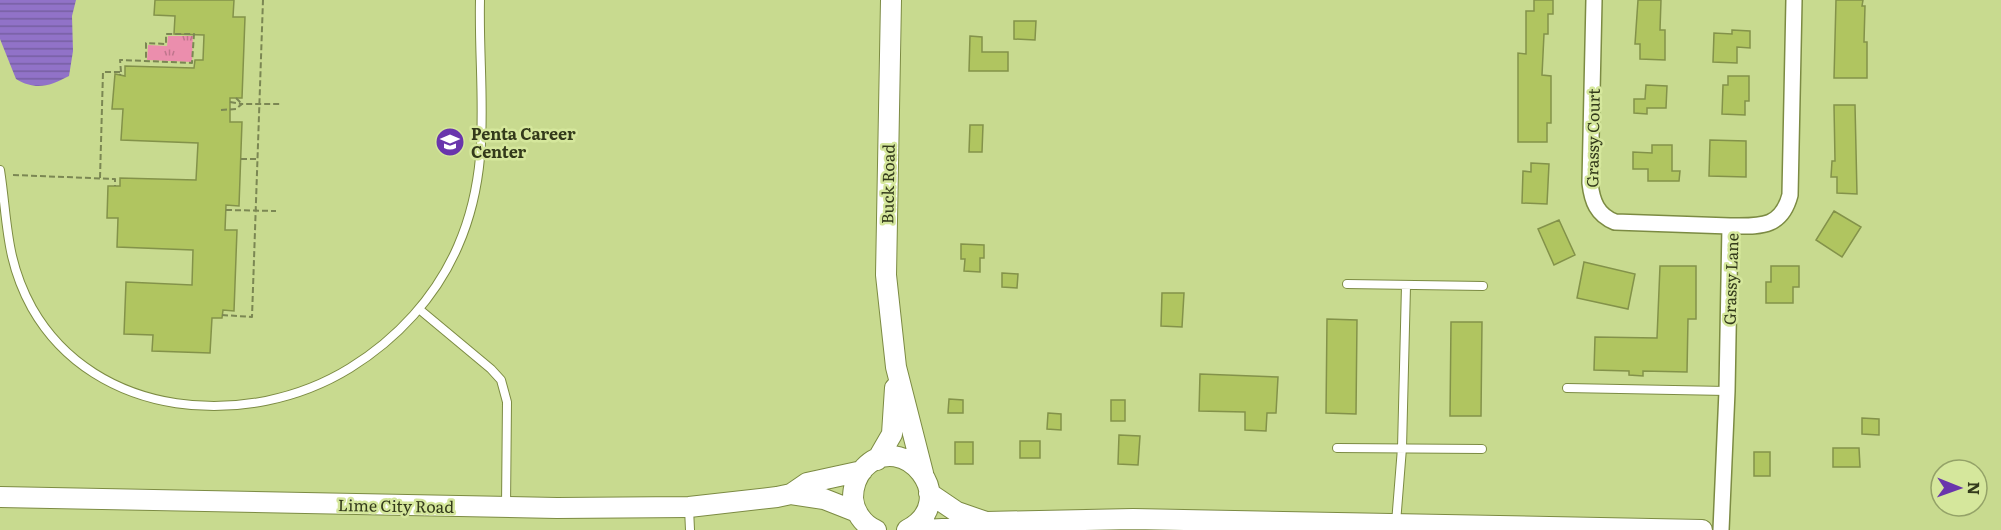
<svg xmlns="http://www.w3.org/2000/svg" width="2001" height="530" font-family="Literata,serif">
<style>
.park{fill:url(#park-tufts)}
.water{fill:url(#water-rules)}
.building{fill:#b0c560;stroke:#83924a;stroke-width:1.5}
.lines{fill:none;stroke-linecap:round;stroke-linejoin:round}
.service-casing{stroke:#7c8b43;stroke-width:10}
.minor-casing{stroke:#7c8b43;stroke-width:18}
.tertiary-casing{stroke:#7c8b43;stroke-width:22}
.path{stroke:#7b8753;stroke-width:2;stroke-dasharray:6 3;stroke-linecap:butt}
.service{stroke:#fff;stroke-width:8}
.minor{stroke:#fff;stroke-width:15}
.tertiary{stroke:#fff;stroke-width:20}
.labels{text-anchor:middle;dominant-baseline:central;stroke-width:5;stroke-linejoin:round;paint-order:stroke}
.poi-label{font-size:16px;font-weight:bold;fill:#333a1b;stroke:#d5e79c;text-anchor:start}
.street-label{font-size:16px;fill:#333a1b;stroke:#d5e79c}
</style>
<defs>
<pattern id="park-tufts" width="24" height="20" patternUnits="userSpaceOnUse" patternTransform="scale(1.5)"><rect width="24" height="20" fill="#eb8ead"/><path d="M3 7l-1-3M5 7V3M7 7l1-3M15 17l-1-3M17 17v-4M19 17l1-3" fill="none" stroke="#bf758c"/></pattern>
<pattern id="water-rules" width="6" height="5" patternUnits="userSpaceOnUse" patternTransform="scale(1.5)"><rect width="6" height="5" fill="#9172c8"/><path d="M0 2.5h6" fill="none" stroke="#775fa2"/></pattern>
</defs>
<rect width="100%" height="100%" fill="#c8da8f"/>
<path class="park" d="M168 36H193L192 62 147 60 148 45 167 46Z"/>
<path class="water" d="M0 0H76L72 16 73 51 69 76C50 86 36 91 16 79L0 39Z"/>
<path class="building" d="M155 0H234L233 17H245L242 98H230V122H242L239 206 226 205 225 230H237L234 311 223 310 222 318H212L210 353 152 351 153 335 124 334 126 282 192 285 193 250 117 247 118 218H107L108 186H120V178L196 180 198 143 121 140 123 109H112L115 74 125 76V66L194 68 195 60H203L204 35 174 34 175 16 154 15Z
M1534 0H1553V14H1548V34H1544L1542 75 1551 76V123H1547V142H1518V53L1526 54V11H1534Z
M1638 0H1661L1660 30H1665V60L1640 59V44H1635Z
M1836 0H1863L1862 6H1865L1864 42H1867V78H1834Z
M1014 21H1036L1035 40 1014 39Z
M1732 30 1750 31V48L1737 47V63L1713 62 1714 33 1732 34Z
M970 36 982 37V52H1008V71H969Z
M1728 76H1749V101H1745V115L1722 114 1723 85H1728Z
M1646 85 1667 86 1666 108H1647V114L1634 113V99H1645Z
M1834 105H1855L1857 194 1837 193V177H1831L1832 161H1835Z
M970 125H983L982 152H969Z
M1710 140 1746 141V177L1709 176Z
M1652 145H1672V171H1680L1679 181H1648V169H1633V152L1652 153Z
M1531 163 1549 164 1547 204 1522 203 1523 171 1531 172Z
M1834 211 1861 227 1842 257 1816 240Z
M1559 220 1575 255 1554 265 1538 229Z
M961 244 984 245V258H980V272L964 271 965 259H961Z
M1584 262 1635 274 1628 309 1577 298Z
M1660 266H1696V319H1688L1687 372 1643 371V376L1629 375V371L1594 370 1595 337 1657 338Z
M1771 266H1799V287H1793V303H1766V282H1771Z
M1002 273 1018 274 1017 288 1002 287Z
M1162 293H1184L1182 327 1161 326Z
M1327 319 1357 320 1356 414 1326 413Z
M1451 322H1482L1481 416H1450Z
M1200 374 1278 377 1276 413H1267L1266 431 1245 430V412L1199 411Z
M949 399 963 400V413H948Z
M1111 400H1125V421H1111Z
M1048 413 1061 414V430L1047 429Z
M1862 418 1879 419V435L1862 434Z
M1119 435 1140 436 1138 465 1118 464Z
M1020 441H1040V458H1020Z
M955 442H973V464H955Z
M1833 448H1859L1860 467H1833Z
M1754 452H1770V476H1754Z"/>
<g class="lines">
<g class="service-casing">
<path id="service" d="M0 170C8 222 5 259 32 308 95 419 248 431 350 368 397 339 436 297 458 246 494 164 478 86 480 0
M1347 284 1483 286
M419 309 491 369 501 380 507 402 506 506
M1567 388 1727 391
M1337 448 1482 449
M689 508 690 530
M1396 523 1402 448 1406 286"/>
</g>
<g class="minor-casing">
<path id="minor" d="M1594 0 1590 183C1592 201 1597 215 1615 222L1730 226
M1721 530 1727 391 1730 226C1759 226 1781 229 1790 195L1794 0"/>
</g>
<g class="tertiary-casing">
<path id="tertiary" d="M891 0 886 275 896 367 923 473
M877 460 892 434 895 388
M929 493 957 512 986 522
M791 494 824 499 857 512
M0 497 557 508 689 507 777 497 791 494 807 483 862 471
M876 530C863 525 854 511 853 498 853 487 857 476 864 468 903 427 963 501 907 530
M923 530 962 528 986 522 1133 519 1702 530"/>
</g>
<path class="path" d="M121 72 120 60 192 63 194 34H166V44L146 43V61
M236 98 242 104
M230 102 242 104
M221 110 236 109 242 104H280
M241 159H257
M13 175 115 179V186
M100 178 103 72H121L120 75
M226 210 276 211
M222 315 252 317 263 0"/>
<use href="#service" class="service"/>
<use href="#minor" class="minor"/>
<use href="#tertiary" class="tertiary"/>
</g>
<defs>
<g id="school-disc" transform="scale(1.5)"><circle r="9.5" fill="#6935ac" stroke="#d5e79c"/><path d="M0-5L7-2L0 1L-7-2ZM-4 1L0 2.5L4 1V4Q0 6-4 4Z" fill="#fff"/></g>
</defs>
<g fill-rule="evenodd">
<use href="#school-disc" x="450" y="142"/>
</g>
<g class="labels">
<g class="poi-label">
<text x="471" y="133">Penta Career<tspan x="471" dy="18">Center</tspan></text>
</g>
<g class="street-label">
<text transform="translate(1592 138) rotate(-89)">Grassy Court</text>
<text transform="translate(887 184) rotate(-89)">Buck Road</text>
<text transform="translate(1730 279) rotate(-88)">Grassy Lane</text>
<text transform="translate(396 505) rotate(1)">Lime City Road</text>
</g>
</g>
<g transform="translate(1959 488) rotate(91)"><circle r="28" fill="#d5e79c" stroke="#94a268" stroke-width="1.5"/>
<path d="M0-4.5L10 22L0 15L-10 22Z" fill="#6935ac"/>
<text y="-9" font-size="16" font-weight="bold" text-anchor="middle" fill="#333a1b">N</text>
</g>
</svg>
